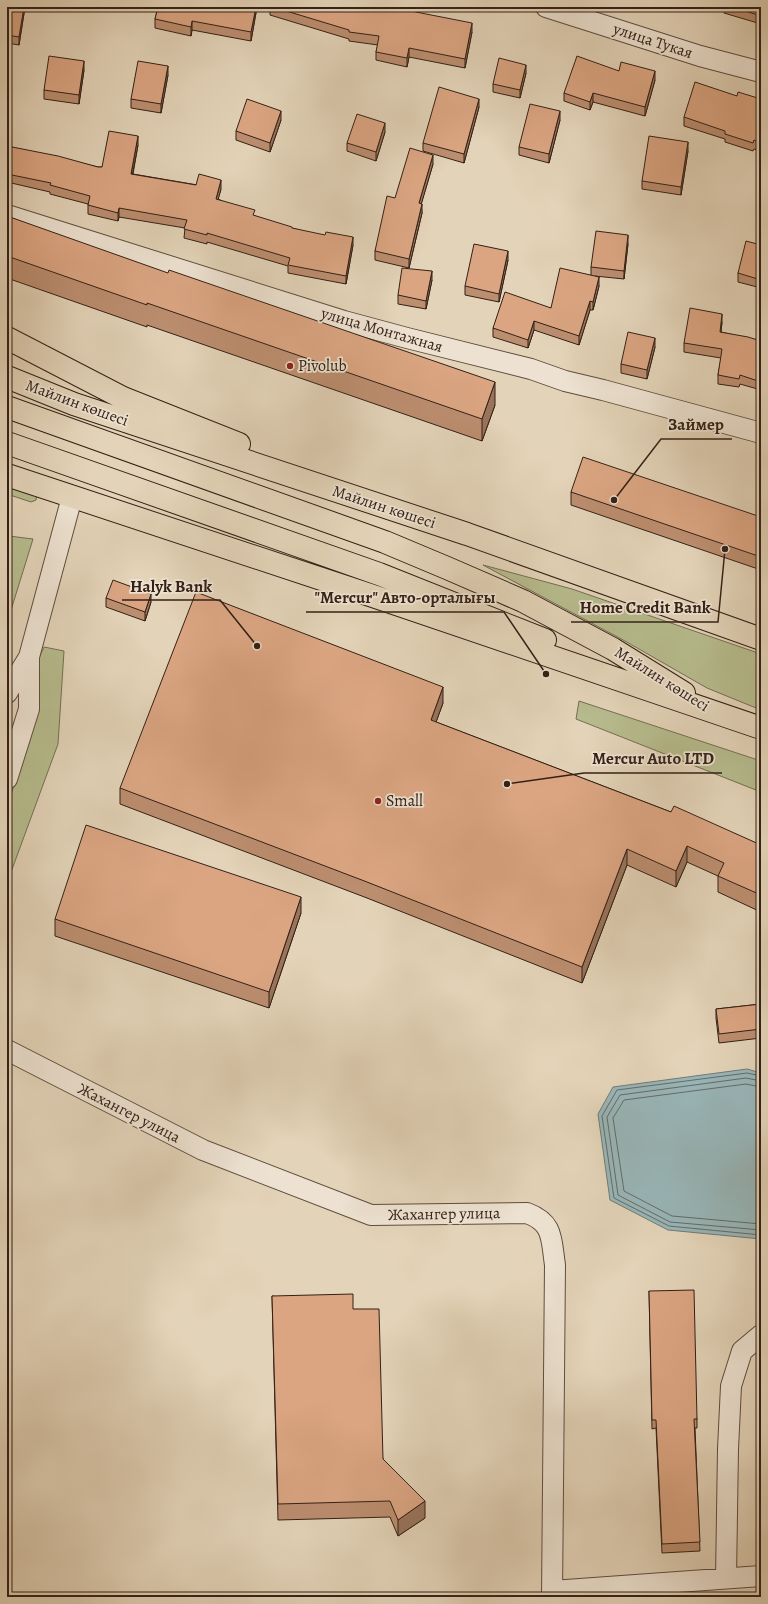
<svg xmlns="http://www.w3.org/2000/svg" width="768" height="1604" font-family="Alegreya,serif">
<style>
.green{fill:#b6bb8d;stroke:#746e52}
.water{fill:#98b6b8;stroke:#707a77}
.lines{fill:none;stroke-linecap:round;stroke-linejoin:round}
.shore{stroke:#666b67;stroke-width:1}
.minor-casing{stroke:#5f4d3e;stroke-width:22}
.primary-casing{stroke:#332016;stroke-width:24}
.minor{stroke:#ede2d1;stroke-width:20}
.primary{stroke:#e3d3b8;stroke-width:22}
.wall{fill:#bc8e70;stroke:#332016}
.shaded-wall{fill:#99745b;stroke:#332016}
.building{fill:#dba582;stroke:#332016}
.poi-dot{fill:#8f2418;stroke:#ede2d1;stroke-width:1.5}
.labels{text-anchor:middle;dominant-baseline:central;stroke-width:3.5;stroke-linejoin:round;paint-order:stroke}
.street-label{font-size:16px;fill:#332016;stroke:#ede2d1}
.poi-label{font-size:16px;fill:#332016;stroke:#ede2d1;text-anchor:start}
.leader{fill:none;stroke:#332016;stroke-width:1.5}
.callout-dot{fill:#332016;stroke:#ede2d1;stroke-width:1.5}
.callout-label{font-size:17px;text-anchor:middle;font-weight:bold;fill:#332016;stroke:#ede2d1;stroke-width:3.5;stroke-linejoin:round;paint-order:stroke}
</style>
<rect width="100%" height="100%" fill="#e3d3b8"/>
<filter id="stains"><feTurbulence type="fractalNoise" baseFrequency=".005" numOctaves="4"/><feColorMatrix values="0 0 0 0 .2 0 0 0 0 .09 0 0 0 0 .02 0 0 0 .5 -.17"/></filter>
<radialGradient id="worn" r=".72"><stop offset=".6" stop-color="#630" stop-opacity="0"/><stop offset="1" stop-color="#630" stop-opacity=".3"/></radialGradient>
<path class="green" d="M7 481 37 494 36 500 31 502 7 494Z
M9 536 33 539 7 623V541Z
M483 565 572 589 761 654V710L707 688 625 641Z
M44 647 64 651 58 744 7 883V808L32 725 36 664Z
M579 701 761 761V792L576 719Z"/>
<path class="water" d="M747 1069 761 1073V1239L668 1230 610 1200 598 1114 613 1087Z"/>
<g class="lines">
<path class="shore" d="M761 1076 747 1073 617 1090 602 1116 614 1198 669 1226 761 1235
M761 1081 746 1078 620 1095 607 1117 618 1195 670 1222 761 1230
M761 1087 746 1084 624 1100 613 1118 624 1191 672 1216 761 1224"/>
<g class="minor-casing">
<path id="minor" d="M546 7 700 56 761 72
M7 215 344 321 407 338 531 369 565 381 603 390 761 433
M7 693 29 657
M7 779 29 709V657L72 497
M7 1050 203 1150 371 1215 527 1213C554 1223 551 1239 555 1265L552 1597
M726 1578 728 1449 731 1386 742 1351 761 1335
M552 1591 761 1576"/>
</g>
<g class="primary-casing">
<path id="primary" d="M7 338 123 398 239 444
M7 377 74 404 467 534 761 639
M7 407 385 542 447 568 523 601 613 649 684 693
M7 443 379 574 545 640
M7 475 373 596 761 728"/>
</g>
<use href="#minor" class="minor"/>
<use href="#primary" class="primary"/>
</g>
<path class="wall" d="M7 7H25L19 45 7 43Z
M158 7H257L251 41 192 30 191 36 155 28V19Z
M270 7H396L472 32 465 68 409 57 407 67 376 60V52L378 45 349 41V39L270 15Z
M724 7H761V24L724 13Z
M84 70 79 104 44 99V90Z
M526 73 520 98 493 92V84Z
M168 75 161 113 131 108V99Z
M655 80 645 116 593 102 590 110 564 101V93Z
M737 96 761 99V151L754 149 753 151 725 142V139L684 126V117Z
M479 107 464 163 423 151V143Z
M281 120 270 152 236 140V131Z
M560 120 549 163 519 155V147Z
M385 132 376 161 347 151V143Z
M138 145 133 174 221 189 218 199 255 216 292 228 353 245 346 284 288 273V266L207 242V244L184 238 185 228 119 217 118 221 88 214V204L50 194V192L7 182V146L98 167H102Z
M688 151 681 195 642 189V181Z
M433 164 421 204 422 213 409 268 375 260V251L395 198Z
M7 216 495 405 482 441 147 325V327L7 278Z
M628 244 624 279 595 276 599 286 593 310H590L579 345 534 330 528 348 493 337V328L551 308 591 275V267Z
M761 245V288L738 282V273Z
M508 260 499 302 465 295V286Z
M432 280 426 309 398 304V295Z
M722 322 721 332 761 341V390L740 384 739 387 718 384V375L721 358 684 352V343Z
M655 347 647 379 621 373V364Z
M571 492 761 517V570L571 505Z
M106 598 151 602 145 621 106 607Z
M443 703 436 722 671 812 761 845V912L718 892V876L687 862 676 887 627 865 582 983 367 898 120 804V788Z
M301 913 269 1008 55 936V919Z
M761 1004V1038L719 1043 716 1018V1009Z
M649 1291 697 1419V1428H695L700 1551 662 1553 656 1428 652 1429Z
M272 1296 353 1309 383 1459 425 1518 398 1536 390 1517 278 1520Z"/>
<path class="shaded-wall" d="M24 7H25L19 45V37Z
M256 7H257L251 41V32Z
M192 21V30L191 36V27Z
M472 23V32L465 68V59Z
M409 48V57L407 67V58Z
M84 61V70L79 104V95Z
M526 65V73L520 98V90Z
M168 66V75L161 113V104Z
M655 71V80L645 116V107Z
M593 93V102L590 110V102Z
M479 99V107L464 163V154Z
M281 111V120L270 152V143Z
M560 111V120L549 163V154Z
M385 123V132L376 161V152Z
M138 136V145L131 182V174Z
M688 142V151L681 195V187Z
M433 155V164L419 212V203Z
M221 180V189L216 207V199Z
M422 204V213L409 268V259Z
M119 208V217L118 221V213Z
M628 235V244L624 279V271Z
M353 237V245L346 284V276Z
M508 251V260L499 302V294Z
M432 271V280L426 309V301Z
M599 277V286L593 310V302Z
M590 301V310L579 345V336Z
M722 314V322L720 341V332Z
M534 321V330L528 348V340Z
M655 338V347L647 379V370Z
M495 382V405L482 441V419Z
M151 594V602L145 621V612Z
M443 687V703L431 736V720Z
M687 846V862L676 887V871Z
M627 849V865L582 983V967Z
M301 897V913L269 1008V992Z
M425 1501V1518L398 1536V1520Z"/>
<path class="building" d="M7 7H24L19 37 7 35Z
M158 7H256L251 32 192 21 191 27 155 19Z
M273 7H396L416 12 472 23 465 59 409 48 407 58 376 52 379 36 349 32V30Z
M733 7H761V16Z
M49 56 84 61 79 95 44 90Z
M577 56 619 71 621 62 655 71 645 107 593 93 590 102 564 93Z
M499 58 526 65 520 90 493 84Z
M138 61 168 66 161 104 131 99Z
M695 82 737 96 738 92 761 99V143L754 140 753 143 725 134V131L684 117Z
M439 87 479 99 464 154 423 143Z
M247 99 281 111 270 143 236 131Z
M530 104 560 111 549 154 519 147Z
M357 114 385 123 376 152 347 143Z
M109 131 138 136 131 174 196 185 199 174 221 180 216 199 255 210 253 215 292 227V228L325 235 326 232 353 237 346 276 288 265 290 258 207 233V235L184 229 187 220 119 208 118 213 88 205 90 196 50 185 51 183 7 174V146L58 156 98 167H102Z
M649 136 688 142 681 187 642 181Z
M410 148 433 155 419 203 422 204 409 259 375 251 387 196 395 198Z
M7 216 168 273 169 270 495 382 482 419 147 303V305L7 256Z
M596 231 628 235 624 271 591 267Z
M746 241 761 245V280L738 273Z
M474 244 508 251 499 294 465 286Z
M402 268 432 271 426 301 398 295Z
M560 268 599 277 593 302 590 301 579 336 534 321 528 340 493 328 505 292 551 308Z
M690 308 722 314 720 332 748 337 761 341V382L740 375 739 379 718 375 722 349 684 343Z
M628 332 655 338 647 370 621 364Z
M583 457 761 517V557L571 492Z
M113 580 151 594 145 612 106 598Z
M196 592 443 687 431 720 671 812 674 806 761 845V895L718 876 724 863 687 846 676 871 627 849 582 967 367 882 120 788Z
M86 825 301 897 269 992 55 919Z
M761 1004V1029L719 1034 716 1009Z
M694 1290 697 1419H694L700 1542 662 1544 656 1420H652L649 1291Z
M353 1294V1309H379L383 1459 425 1501 398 1520 390 1501 278 1504 272 1296Z"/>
<g class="poi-dot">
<circle cx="290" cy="366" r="4"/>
<circle cx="378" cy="801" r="4"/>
</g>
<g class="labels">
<g class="street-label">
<text transform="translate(653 41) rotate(18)">улица Тукая</text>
<text transform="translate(382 330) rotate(16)">улица Монтажная</text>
<text transform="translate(77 403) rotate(20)">Майлин көшесі</text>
<text transform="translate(384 507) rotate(18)">Майлин көшесі</text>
<text transform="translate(662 679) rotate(32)">Майлин көшесі</text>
<text transform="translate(129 1113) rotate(27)">Жахангер улица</text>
<text transform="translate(444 1214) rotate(-1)">Жахангер улица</text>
</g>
<g class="poi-label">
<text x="298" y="366">Pivolub</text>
<text x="386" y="801">Small</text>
</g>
</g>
<path class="leader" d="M614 500L661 439H732M257 646L220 600H122M546 674L504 612H306M725 549L718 622H571M507 784L584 773H722"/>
<g class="callout-dot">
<circle cx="614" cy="500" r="4"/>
<circle cx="257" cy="646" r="4"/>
<circle cx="546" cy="674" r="4"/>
<circle cx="725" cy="549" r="4"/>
<circle cx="507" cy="784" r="4"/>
</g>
<g class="callout-label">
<text x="696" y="430">Займер</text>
<text x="171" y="592">Halyk Bank</text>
<text x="405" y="603">"Mercur" Авто-орталығы</text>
<text x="645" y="613">Home Credit Bank</text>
<text x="653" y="764">Mercur Auto LTD</text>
</g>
<rect width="768" height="1604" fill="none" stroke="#e3d3b8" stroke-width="24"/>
<rect x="8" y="8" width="752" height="1588" fill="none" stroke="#332016" stroke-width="2"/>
<rect x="12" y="12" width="744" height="1580" fill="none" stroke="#332016"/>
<rect width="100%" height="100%" filter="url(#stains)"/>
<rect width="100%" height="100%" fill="url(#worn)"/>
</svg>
